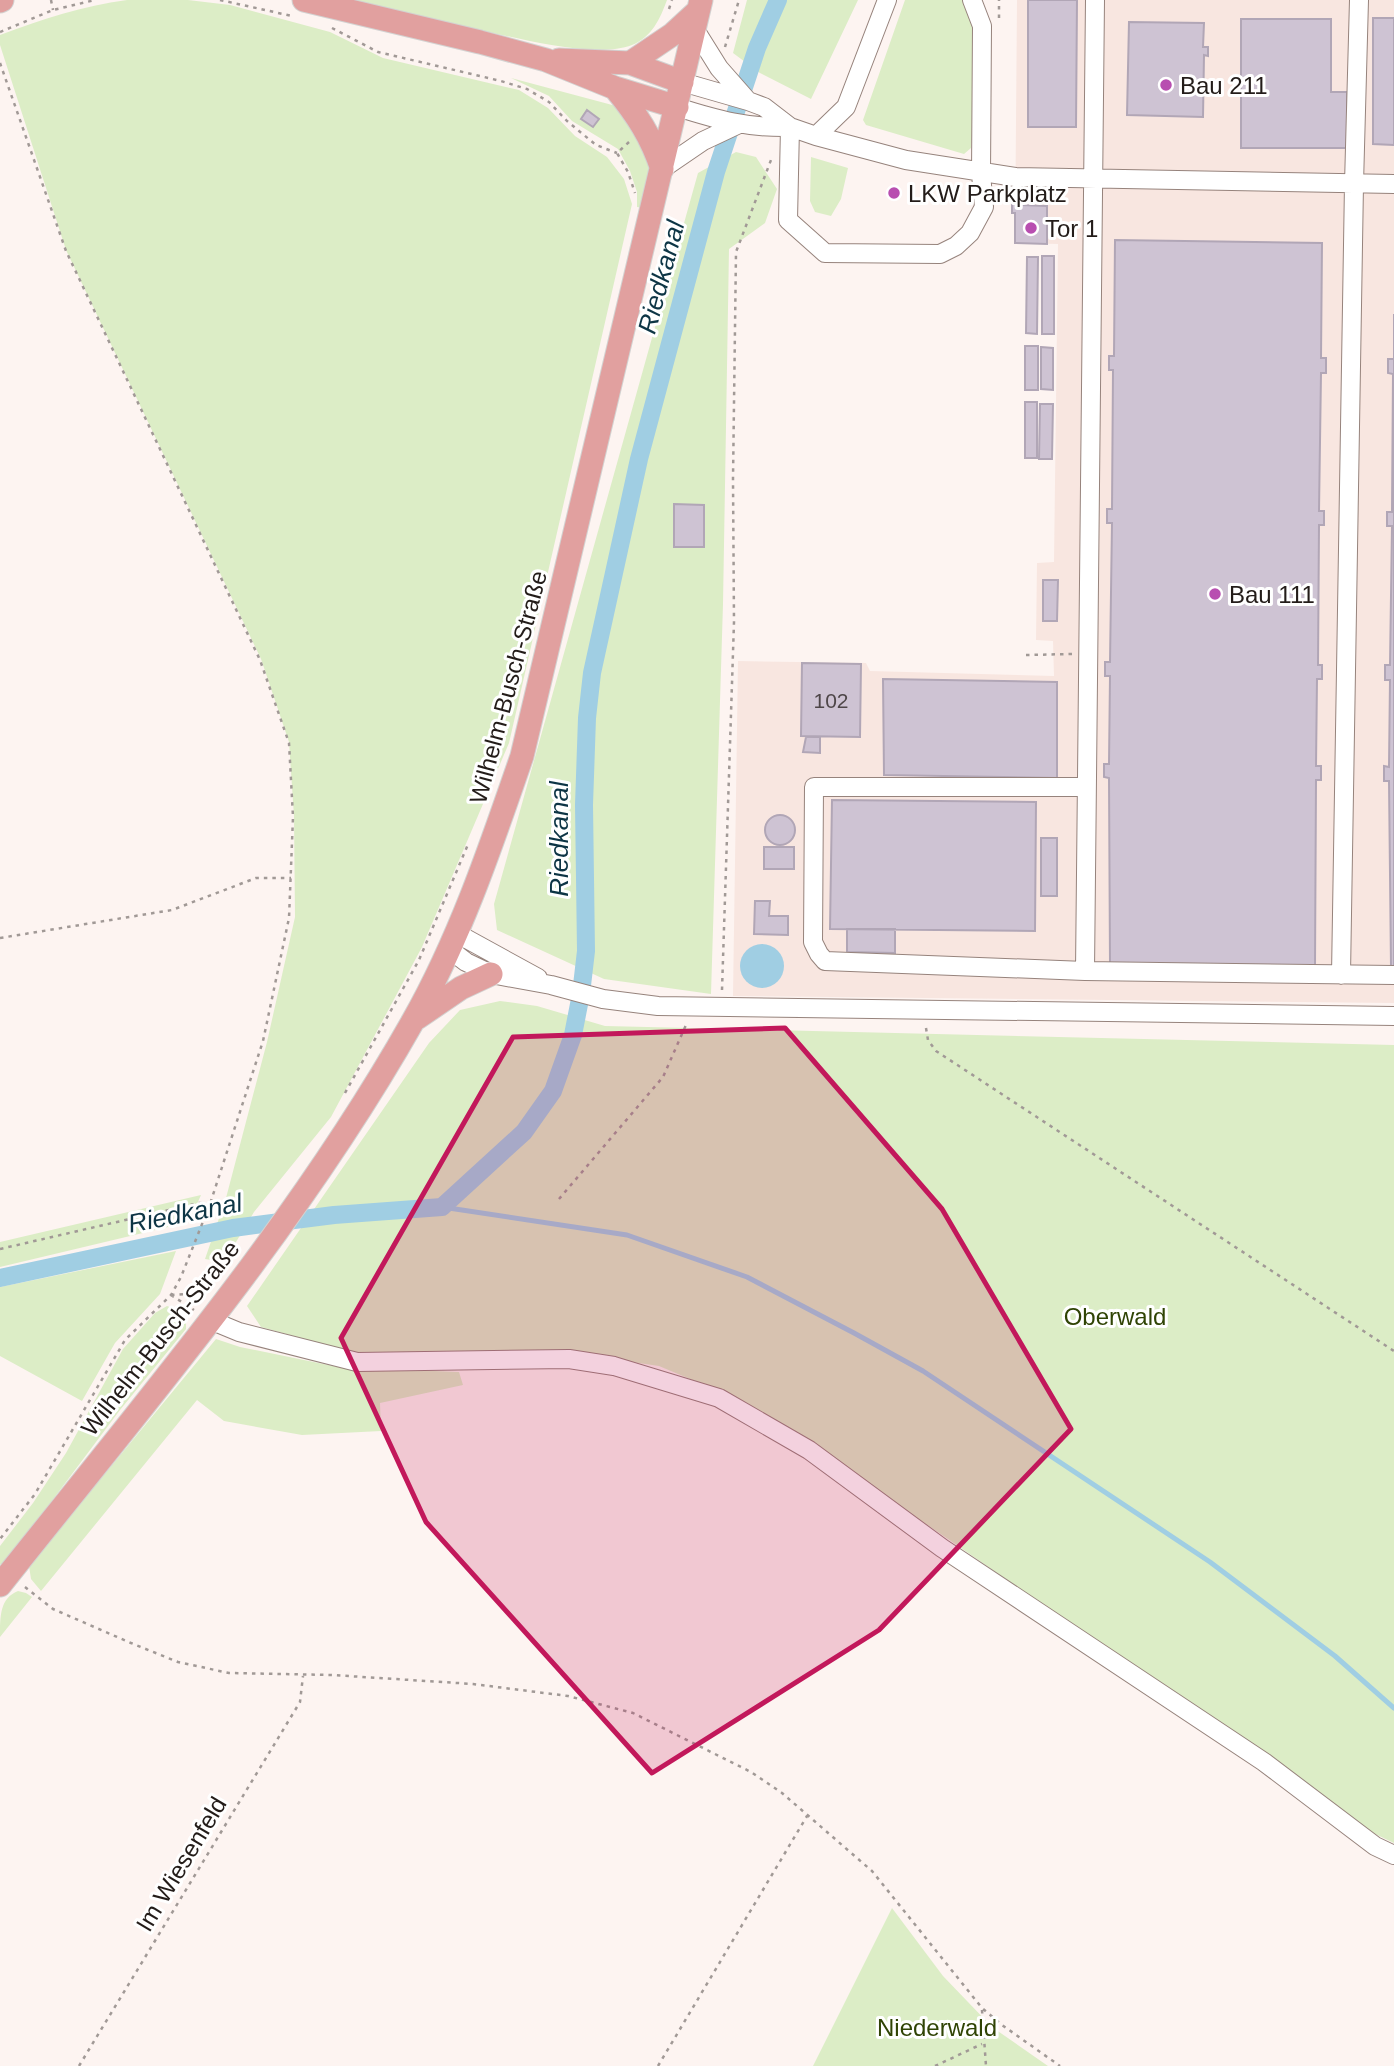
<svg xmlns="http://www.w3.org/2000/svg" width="1394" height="2066" font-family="Helvetica,sans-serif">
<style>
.built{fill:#f8e6e0}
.green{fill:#dcedc6}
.water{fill:#a0cee3}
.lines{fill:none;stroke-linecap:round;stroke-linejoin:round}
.stream{stroke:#a0cee3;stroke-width:5}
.canal{stroke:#a0cee3;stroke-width:18}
.building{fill:#cec3d3;stroke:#b1a6b6;stroke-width:2}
.minor-casing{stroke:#96837c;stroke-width:20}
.major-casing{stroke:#d3d2d1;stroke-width:25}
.path{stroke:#a19996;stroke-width:2.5;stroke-dasharray:3.5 5;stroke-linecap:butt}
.minor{stroke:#fff;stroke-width:18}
.major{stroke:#e1a09f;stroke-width:23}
.marked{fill:#c2185b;fill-opacity:0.2;stroke:#c2185b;stroke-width:5;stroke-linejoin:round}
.poi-dot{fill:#b84eb0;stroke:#fff;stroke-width:2.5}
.labels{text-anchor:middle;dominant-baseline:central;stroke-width:6;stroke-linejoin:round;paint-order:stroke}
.number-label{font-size:21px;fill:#4e4648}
.poi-label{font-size:24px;fill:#231c19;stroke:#fff;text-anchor:start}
.street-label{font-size:24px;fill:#231c19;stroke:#fff}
.park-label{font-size:24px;fill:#304405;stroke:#fff}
.water-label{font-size:26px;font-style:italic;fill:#0d3545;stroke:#fff}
</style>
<rect width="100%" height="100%" fill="#fdf4f1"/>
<path class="built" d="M1017 0H1394V1003L733 996 738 661 866 663 870 671 1054 676 1053 641 1036 640 1037 563 1054 562 1058 244 1015 243Z"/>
<path class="green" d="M127 0H188L230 5 330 32 383 58 519 90 548 108 575 136 607 157 624 179 632 204 509 743 422 947 331 1117 254 1212 224 1262 205 1259 226 1198 267 1042 295 917 294 816 289 742 261 659 66 250 0 45V35C42 19 83 6 127 0Z
M347 0H667C660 19 652 37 632 45 595 59 522 39 484 31 438 21 393 11 347 0Z
M747 0H858L811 99 760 73 733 53Z
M905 0H964L973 23 972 138 971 148 964 154 866 125 863 120Z
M511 78 616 106 642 132 650 168 642 208 637 207V192L630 171 618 149 572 121 549 96Z
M736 152 756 157 777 189 765 223 729 249 723 604 711 994 604 979 497 930 494 904 698 173Z
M811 157 848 168 841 199 831 216 815 212 810 201Z
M500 1001 537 1006 605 1026 1394 1045V1843L1373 1833 948 1539 747 1403 659 1366 564 1352 355 1353 261 1327 247 1306 429 1043 460 1010Z
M201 1195 189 1222 0 1267V1242Z
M176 1251 160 1294 115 1343 82 1401 0 1356V1287Z
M167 1306 178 1310 186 1318V1329L120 1410 3 1566 0 1564V1546L33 1503 66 1453 123 1349 155 1313Z
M216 1339 240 1347 338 1367 459 1372 463 1385 380 1403 381 1431 302 1435 224 1421 197 1400 41 1591 31 1579 29 1566Z
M18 1591 26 1593 32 1597 0 1637C0 1616 0 1598 18 1591Z
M892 1908 943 1976 992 2027 1048 2066H813Z"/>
<path class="water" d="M740 966a22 22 0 1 1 44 0a22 22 0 1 1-44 0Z"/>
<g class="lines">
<path class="stream" d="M442 1207 627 1235 747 1277 854 1333 923 1371 1210 1562 1335 1656 1394 1708"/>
<path class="canal" d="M0 1278 233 1228 334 1215 442 1207 524 1132 553 1091 573 1035 581 994 586 951 584 805 587 718 592 673 639 459 716 172 757 48 778 0"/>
</g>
<path class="building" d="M1028 0H1077L1076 127H1028Z
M1373 18H1394V145L1373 144Z
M1241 19H1331V92H1347V148H1241Z
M1129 22 1204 23 1203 47H1208V56L1204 55 1203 117 1127 115Z
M587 110 599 119 593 127 581 119Z
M1012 202 1022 203V205L1047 206V244L1015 243V213H1012Z
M1115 240 1322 243 1321 358H1326V373H1321L1319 511H1324V525H1319L1318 665H1322V679H1317L1316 766H1321V780H1316L1315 967 1110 964 1109 778 1104 777V764H1109L1110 676H1105V662H1110L1112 523H1107V509H1112L1113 370H1109V356H1114Z
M1042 256H1054V334H1042Z
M1027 257H1038L1037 334 1026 333Z
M1394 314V966H1391L1389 781H1384V766L1389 767 1390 680H1385V665H1390L1392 526H1387V512H1392L1393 374 1388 373V359H1394Z
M1025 346H1038V390H1025Z
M1041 347 1053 348V390L1041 389Z
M1025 402H1037V458H1025Z
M1040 404H1053L1052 459H1039Z
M674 504 704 505V547H674Z
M1043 580H1058L1057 621H1043Z
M802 663 861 664 860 737 801 736Z
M883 679 1057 682V778L884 775Z
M806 737H820V753L803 752Z
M832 800 1036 802 1035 931 830 929Z
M765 830a15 15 0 1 1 30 0a15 15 0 1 1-30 0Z
M1041 838H1057V896H1041Z
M764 847H794V869H764Z
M755 901H770L769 916H788V935L754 934Z
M847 929H895V953L847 952Z"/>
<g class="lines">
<g class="minor-casing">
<path id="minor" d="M694 28 719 68 748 101
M682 82 748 101 764 107 790 127 816 136 906 160 1015 177 1394 184
M677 107C718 120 747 128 790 127
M790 127 788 220 825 253 940 254 956 246 970 233 984 207 981 174 982 26 972 0
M816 136 846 107 887 0
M662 169 703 141 739 124
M1086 787H814L813 942 819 954 825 961 1085 971 1394 975
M456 933 538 978
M449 949 466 962 491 974 551 985 603 999 658 1006 1394 1016
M1085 971 1095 0
M1341 975 1354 184 1359 0
M210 1320 239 1332 357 1362 569 1359 614 1366 719 1398 809 1450 942 1548 1264 1762 1375 1846 1394 1855"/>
</g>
<g class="major-casing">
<path id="major" d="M304 0 480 42 546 60 615 88 677 107
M0 1 2 0
M559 60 630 63 682 82
M630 63 673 34 698 11
M615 88C637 115 651 136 662 169
M417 1018 461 988 491 974
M0 1585C144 1404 299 1223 413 1021 460 938 491 846 522 756L701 0"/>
</g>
<path class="path" d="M51 0 53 10
M220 0 292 16
M669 9 672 0
M999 18V0
M332 28 378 52 501 81 527 89 549 102 567 121 596 145 617 153
M0 32 53 10 95 0
M725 47 739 0
M0 63 66 251 260 660 289 743 293 817 289 918 263 1041 210 1204 181 1277 171 1295 125 1340 35 1494 0 1539
M629 142 617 153 628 172 635 193
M1026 655 1072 654
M0 938 172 910 256 878H291
M722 990 734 622 733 479 736 252 771 160
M926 1028 928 1040 936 1051 1394 1351
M345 1093 419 960 469 842
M559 1199 663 1077 686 1025
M0 1249 199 1203 210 1204
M171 1295 186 1294 213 1281
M171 1295 194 1310
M25 1587 53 1609 131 1643 178 1662 229 1673 332 1675 473 1684 568 1696 633 1713 751 1772 782 1793 872 1871 982 2008 1002 2025 1060 2066
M982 2010 986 2066
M79 2066 300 1702 303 1676
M658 2066 807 1816
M935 2066 982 2044"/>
<use href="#minor" class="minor"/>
<use href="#major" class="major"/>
</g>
<path class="marked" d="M785 1028 942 1209 1071 1429 879 1630 652 1773 426 1522 341 1338 513 1037Z"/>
<g class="poi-dot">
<circle cx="1166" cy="85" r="7"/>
<circle cx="894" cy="193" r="7"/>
<circle cx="1031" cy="228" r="7"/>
<circle cx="1215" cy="594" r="7"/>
</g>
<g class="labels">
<g class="number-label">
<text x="831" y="700">102</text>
</g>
<g class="poi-label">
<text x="1180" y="85">Bau 211</text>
<text x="908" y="193">LKW Parkplatz</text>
<text x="1045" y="228">Tor 1</text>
<text x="1229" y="594">Bau 111</text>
</g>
<g class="street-label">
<text transform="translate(508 687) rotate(-75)">Wilhelm-Busch-Straße</text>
<text transform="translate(160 1338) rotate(-52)">Wilhelm-Busch-Straße</text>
<text transform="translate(181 1864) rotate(-59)">Im Wiesenfeld</text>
</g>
<g class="park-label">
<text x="1115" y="1316">Oberwald</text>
<text x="937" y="2027">Niederwald</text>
</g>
<g class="water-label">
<text transform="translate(661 277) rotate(-75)">Riedkanal</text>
<text transform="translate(559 839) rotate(-90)">Riedkanal</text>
<text transform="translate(185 1213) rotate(-11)">Riedkanal</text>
</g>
</g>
</svg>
